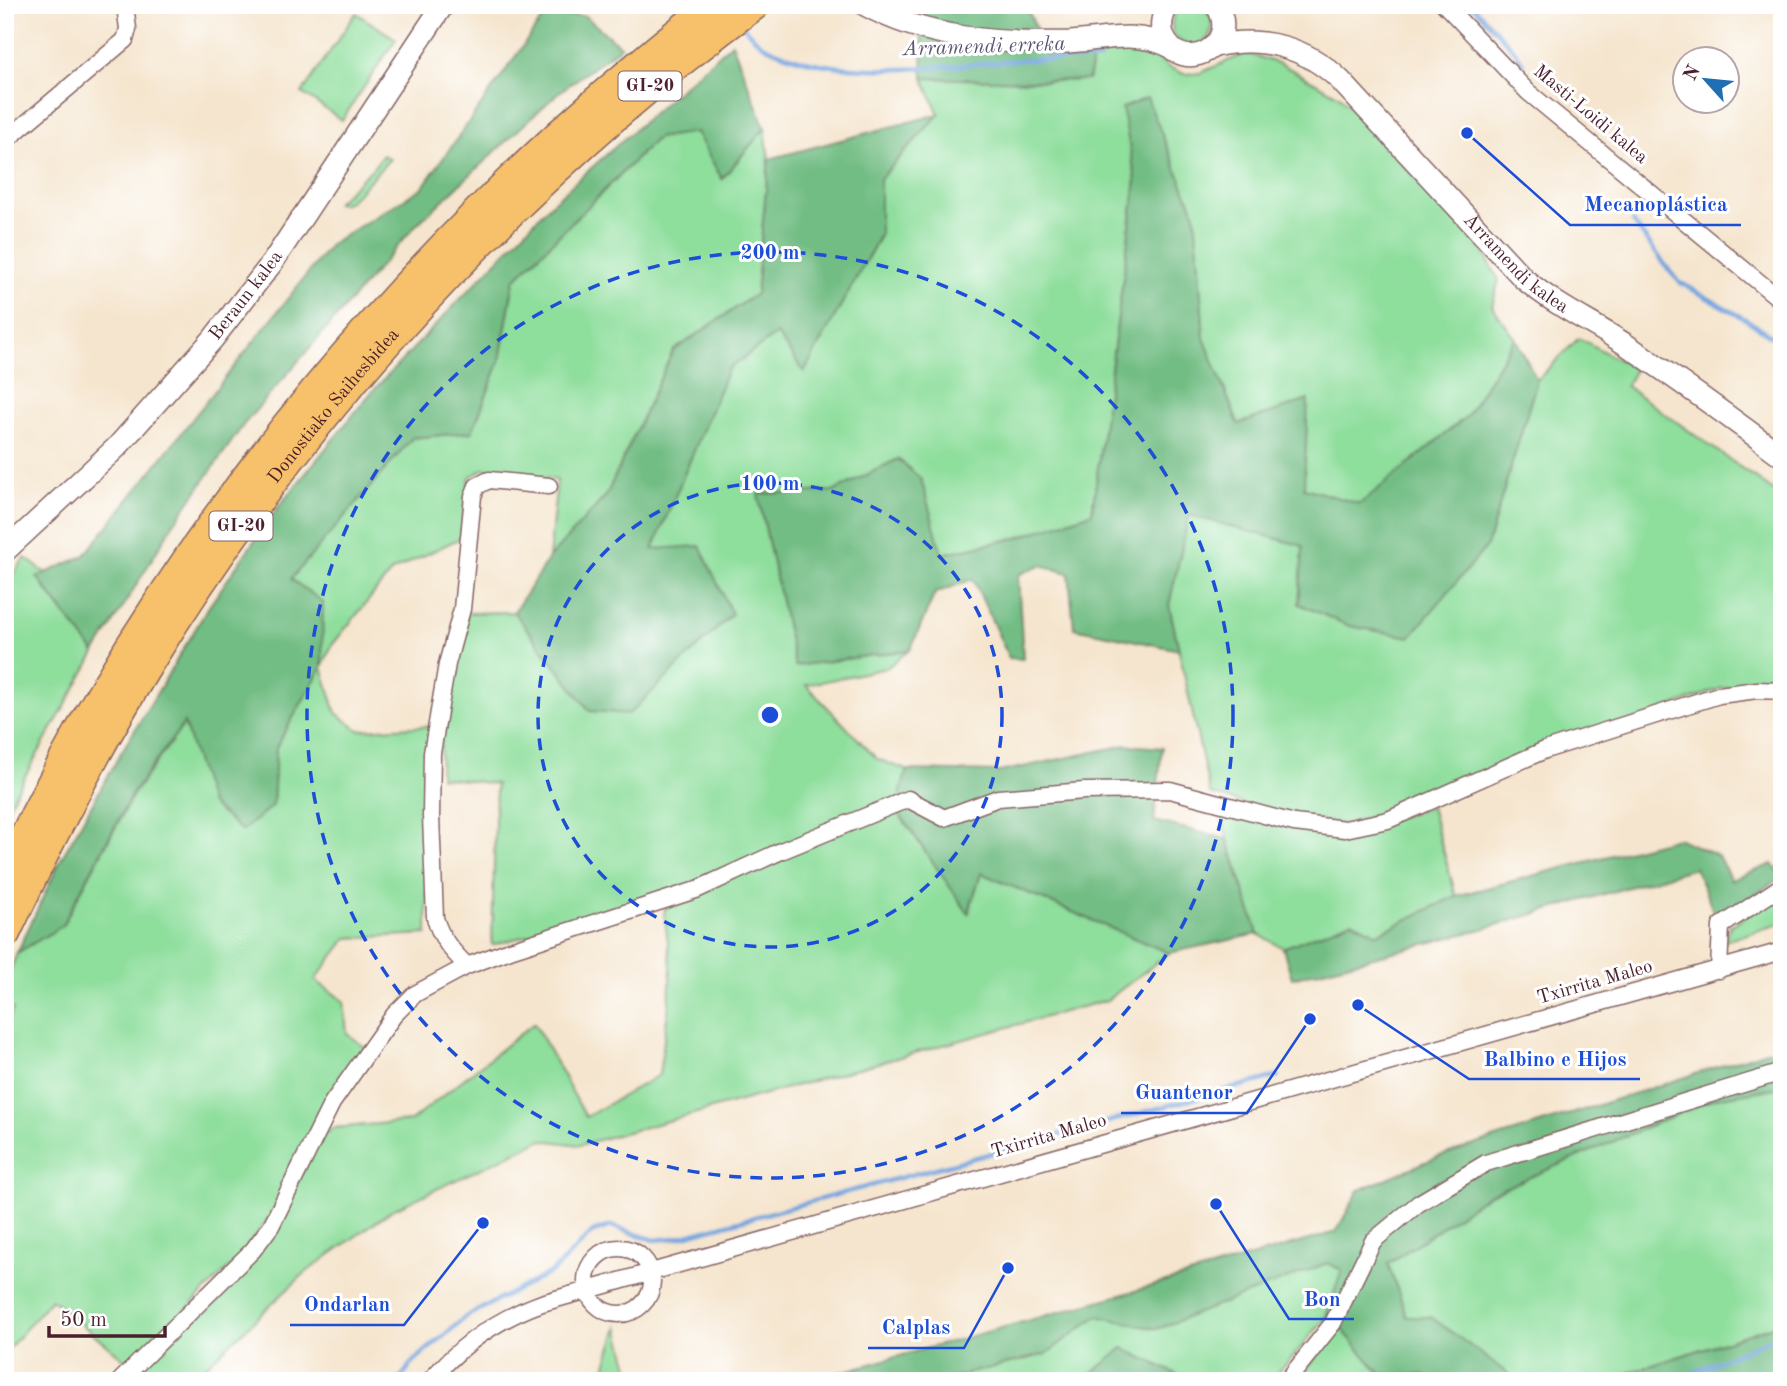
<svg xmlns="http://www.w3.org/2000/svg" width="1787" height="1386" font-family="'Old Standard TT',serif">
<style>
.green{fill:#8ede9c;stroke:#6c7e64;stroke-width:2}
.forest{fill:#72bd84;stroke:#5e6e58;stroke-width:2}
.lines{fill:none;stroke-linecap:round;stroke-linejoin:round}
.stream{stroke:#74a4de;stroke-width:4.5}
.minor-casing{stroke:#866464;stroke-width:19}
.tertiary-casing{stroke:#866464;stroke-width:24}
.motorway-casing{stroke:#866464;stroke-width:33}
.minor{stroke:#fff;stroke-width:16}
.tertiary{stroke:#fff;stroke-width:21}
.motorway{stroke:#f7c06b;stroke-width:30}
.ring{fill:none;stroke:#1d4ed8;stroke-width:3.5;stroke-dasharray:12 9}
.labels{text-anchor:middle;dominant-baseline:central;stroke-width:6;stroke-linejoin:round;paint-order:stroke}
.shield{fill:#fff;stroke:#80626b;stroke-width:2}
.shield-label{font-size:18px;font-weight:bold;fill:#4a1f2b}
.street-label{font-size:19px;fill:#4a1f2b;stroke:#fff}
.water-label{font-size:21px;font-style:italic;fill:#5b5473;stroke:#fff}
.centre{fill:#1d4ed8;stroke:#fff;stroke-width:3.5}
.ring-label{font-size:21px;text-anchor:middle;font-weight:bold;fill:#1d4ed8;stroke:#fff;stroke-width:6;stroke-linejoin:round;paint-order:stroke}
.leader{fill:none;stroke:#1d4ed8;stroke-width:2.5}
.callout-dot{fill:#1d4ed8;stroke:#fff;stroke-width:2.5}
.callout-label{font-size:21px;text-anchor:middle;font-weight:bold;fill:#1d4ed8;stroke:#fff;stroke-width:6;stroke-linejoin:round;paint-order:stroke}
</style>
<rect width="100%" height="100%" fill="#fff"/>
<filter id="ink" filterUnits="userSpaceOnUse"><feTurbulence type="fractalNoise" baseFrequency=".0143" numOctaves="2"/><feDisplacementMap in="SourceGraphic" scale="14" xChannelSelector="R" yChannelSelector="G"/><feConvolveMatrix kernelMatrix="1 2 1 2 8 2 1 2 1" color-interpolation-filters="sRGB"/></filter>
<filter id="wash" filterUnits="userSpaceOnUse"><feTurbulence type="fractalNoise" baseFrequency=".00686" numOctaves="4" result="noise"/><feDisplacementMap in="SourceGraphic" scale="28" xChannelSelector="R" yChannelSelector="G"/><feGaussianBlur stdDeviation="1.57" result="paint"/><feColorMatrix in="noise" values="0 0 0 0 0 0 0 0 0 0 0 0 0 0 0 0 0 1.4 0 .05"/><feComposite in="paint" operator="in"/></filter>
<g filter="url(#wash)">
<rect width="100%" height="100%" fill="#f5e5ce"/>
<path class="green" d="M1172 25a20 20 0 1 1 40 0a20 20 0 1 1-40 0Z
M356 13 396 39 342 120 302 93Z
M1140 49 1154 54 1168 67 1184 74 1200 73 1244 54 1255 56 1281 64 1340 96 1481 248 1499 280 1492 306 1515 338 1467 416 1360 504 1303 488 1239 425 1204 338 1195 214 1123 108 1136 180 1092 513 1017 538 941 554 921 479 898 459 835 491 758 494 795 666 910 650 886 668 806 685 877 759 907 770 896 810 969 912 981 873 1169 953 1107 1000 580 1145 541 1140 392 1210 305 1273 190 1381H125L275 1231 318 1138 334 1128 411 1121 534 1023 586 1117 659 1075 669 1004 671 966 664 912 676 888 567 925 492 945 496 784 440 777 441 735 468 613 514 612 590 711 653 549 728 369 777 334 804 371 880 236V179L939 114 923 78 1034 81 1088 80 1093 55Z
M765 128 769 159 756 294 673 351 606 496 549 558 557 480 484 469 470 477 460 538 392 571 332 645 322 667 336 713 359 730 433 726 428 802 427 934 347 938 315 980 344 1001 347 1034 366 1048 268 1219 236 1261 130 1364 51 1299 5 1353V1028L13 1009 5 1006V983L18 951 62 926 134 793 185 723 273 805 276 747 322 667 290 579 412 438 472 432 500 360 514 280 657 138 696 131 722 179Z
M383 155 390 159 350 201 342 204 336 203 373 168Z
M1579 338 1635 369 1626 386 1782 497V667L1762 685 1722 688 1385 813 1345 824 1294 818 1210 794 1169 605 1189 514 1304 546H1487L1537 380Z
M25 558 50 576 43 586 95 653 16 792 5 814V585Z
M1218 807 1344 834 1431 807 1456 896 1377 934 1352 921 1283 948 1258 934Z
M1782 894V923L1725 941 1730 926Z
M1782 1087V1323L1604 1381H1518L1431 1318 1407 1317 1388 1264 1488 1195 1715 1098Z
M1327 1263 1343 1270 1325 1319 1293 1357 1268 1381H1190L1123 1348 1083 1381H938L1046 1354 1097 1316 1157 1329Z
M618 1327 633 1381H601Z
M1341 1328 1381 1374 1424 1375 1432 1381H1296Z"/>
<path class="forest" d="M931 5H1026L1047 55H1093L1088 80 1034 81 923 78 921 19Z
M545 15 585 16 621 47 558 93 414 227 244 424 172 526 95 653 37 577 84 556 331 244 422 188Z
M732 43 765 128 722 179 696 132 657 138 514 280 500 360 472 432 412 438 291 579 323 602 322 667 276 747 273 805 242 831 210 804 184 723 132 794 62 926 17 953 60 861 118 758 208 608 272 515 370 394 552 203Z
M1147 98 1195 214 1204 338 1238 424 1308 400 1304 488 1360 504 1467 416 1515 338 1537 380 1487 546 1410 637 1349 626 1299 604 1303 546 1189 515 1169 605 1179 650 1074 628 1069 573 1041 565 1018 575 1023 659 1009 658 973 579 935 593 910 650 795 666 758 494 835 491 898 459 921 479 942 554 1017 538 1092 513 1136 180 1122 108Z
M939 114 880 179V235L804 372 777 334 728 369 653 549 700 546 732 614 629 714 590 711 514 612 549 558 606 496 673 351 756 294 769 159Z
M1126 745 1162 748 1154 821 1227 839 1258 934 1169 953 981 873 968 913 896 809 907 770 1000 772Z
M1677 838 1718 856 1731 880 1773 864 1782 877 1717 919 1695 868 1475 931 1292 978 1283 948 1352 921 1377 934 1456 896Z
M1782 1046V1087L1715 1098 1488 1195 1388 1264 1407 1317H1431L1518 1381H1432L1424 1375 1381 1374 1341 1328 1325 1319 1342 1270 1327 1263 1157 1329 1097 1316 1046 1354 938 1381H809L1135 1291 1336 1232 1359 1190 1440 1156Z
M1782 1323V1381H1604Z
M1123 1348 1190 1381H1083Z"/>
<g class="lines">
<path class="stream" d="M1472 5 1514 50 1523 63
M745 28C751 34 757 42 765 46 834 82 934 67 1009 61 1039 58 1070 60 1100 59
M1633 222 1672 274 1681 283 1747 320 1782 343
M398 1381 414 1361 467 1316 552 1272 593 1232 611 1226 654 1240 676 1238 1278 1076
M1679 1381 1687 1375 1782 1334"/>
</g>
</g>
<g filter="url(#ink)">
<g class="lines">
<g class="minor-casing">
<path id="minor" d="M1445 5 1528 92 1782 301
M5 141 125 40 128 29 125 5
M467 966C452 951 441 939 435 918L431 816 432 753 447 664 462 609 473 496 477 486 489 480 549 486
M1719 970 1721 926 1782 886
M586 1281a33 33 0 1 1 66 0a33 33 0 1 1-66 0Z
M120 1381 253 1250 271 1226 332 1103 394 1015 415 994 467 966 510 950 696 890 781 851 908 799 944 818 998 798 1084 791 1170 790 1294 823 1345 829 1388 820 1545 750 1719 695 1757 690 1782 691
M430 1381C461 1344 497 1319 542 1303L1782 951
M1287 1381 1333 1323 1373 1241 1419 1203 1486 1163 1782 1072"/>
</g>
<g class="tertiary-casing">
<g id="tertiary">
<path d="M865 5C927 39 999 44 1069 42 1104 40 1136 30 1169 46"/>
<path d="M1168 5C1162 15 1159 25 1164 37 1182 78 1243 44 1216 5"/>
<path id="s1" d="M1215 46C1261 35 1306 47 1340 80L1524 279C1556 306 1593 323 1628 346 1680 381 1731 418 1782 456"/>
<path id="s2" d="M5 551 117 447 212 340 272 263 443 5"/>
</g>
</g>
<g class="motorway-casing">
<g id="motorway">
<path d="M5 876C35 815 66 754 101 695 260 428 468 196 713 5"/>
<path id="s3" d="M5 933C49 839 96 748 150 660 303 411 518 178 754 5"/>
</g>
</g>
<use href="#minor" class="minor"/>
<use href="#tertiary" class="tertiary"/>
<use href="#motorway" class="motorway"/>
</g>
</g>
<g class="ring">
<circle cx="770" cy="715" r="232"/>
<circle cx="770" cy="715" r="463"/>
</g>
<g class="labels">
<g class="shield">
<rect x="618.5" y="71.5" width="63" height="29" rx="5"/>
<rect x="209.5" y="511.5" width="63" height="29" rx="5"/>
</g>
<g class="shield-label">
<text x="650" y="86">GI-20</text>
<text x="241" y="526">GI-20</text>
</g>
<g class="street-label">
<text transform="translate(1590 115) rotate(40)">Masti-Loidi kalea</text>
<text stroke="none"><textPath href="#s1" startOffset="390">Arramendi kalea</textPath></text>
<text stroke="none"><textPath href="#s2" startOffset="352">Beraun kalea</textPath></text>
<text stroke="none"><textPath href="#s3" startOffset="623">Donostiako Saihesbidea</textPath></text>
<text transform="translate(1595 983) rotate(-16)">Txirrita Maleo</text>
<text transform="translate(1049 1137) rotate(-16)">Txirrita Maleo</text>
</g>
<g class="water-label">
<text transform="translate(984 47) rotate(-2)">Arramendi erreka</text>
</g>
</g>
<circle cx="770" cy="715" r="10" class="centre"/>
<g class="ring-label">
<text x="770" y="259">200 m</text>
<text x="770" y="490">100 m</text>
</g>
<path class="leader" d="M1467 133L1570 225H1741M1358 1005L1469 1079H1640M1310 1019L1247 1113H1121M1216 1204L1289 1319H1354M483 1223L404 1325H290M1008 1268L964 1348H868"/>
<g class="callout-dot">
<circle cx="1467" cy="133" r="7"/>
<circle cx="1358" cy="1005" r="7"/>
<circle cx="1310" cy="1019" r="7"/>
<circle cx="1216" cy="1204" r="7"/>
<circle cx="483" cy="1223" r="7"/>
<circle cx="1008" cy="1268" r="7"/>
</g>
<g class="callout-label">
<text x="1656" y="211">Mecanoplástica</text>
<text x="1555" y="1066">Balbino e Hijos</text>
<text x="1184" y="1099">Guantenor</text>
<text x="1322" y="1306">Bon</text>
<text x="347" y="1311">Ondarlan</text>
<text x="916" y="1334">Calplas</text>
</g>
<rect width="1787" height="1386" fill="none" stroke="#fff" stroke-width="28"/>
<g transform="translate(1706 80) rotate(297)"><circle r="33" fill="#ffffff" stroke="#b7a5aa" stroke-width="2"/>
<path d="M0-5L12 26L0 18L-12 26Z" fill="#1f6fb2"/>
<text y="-10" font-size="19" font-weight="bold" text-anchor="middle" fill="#4a1f2b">N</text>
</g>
<path d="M49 1326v10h116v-10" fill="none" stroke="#4a1f2b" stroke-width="3.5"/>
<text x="60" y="1326" font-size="21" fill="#4a1f2b" stroke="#ffffff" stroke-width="5" paint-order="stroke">50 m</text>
</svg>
